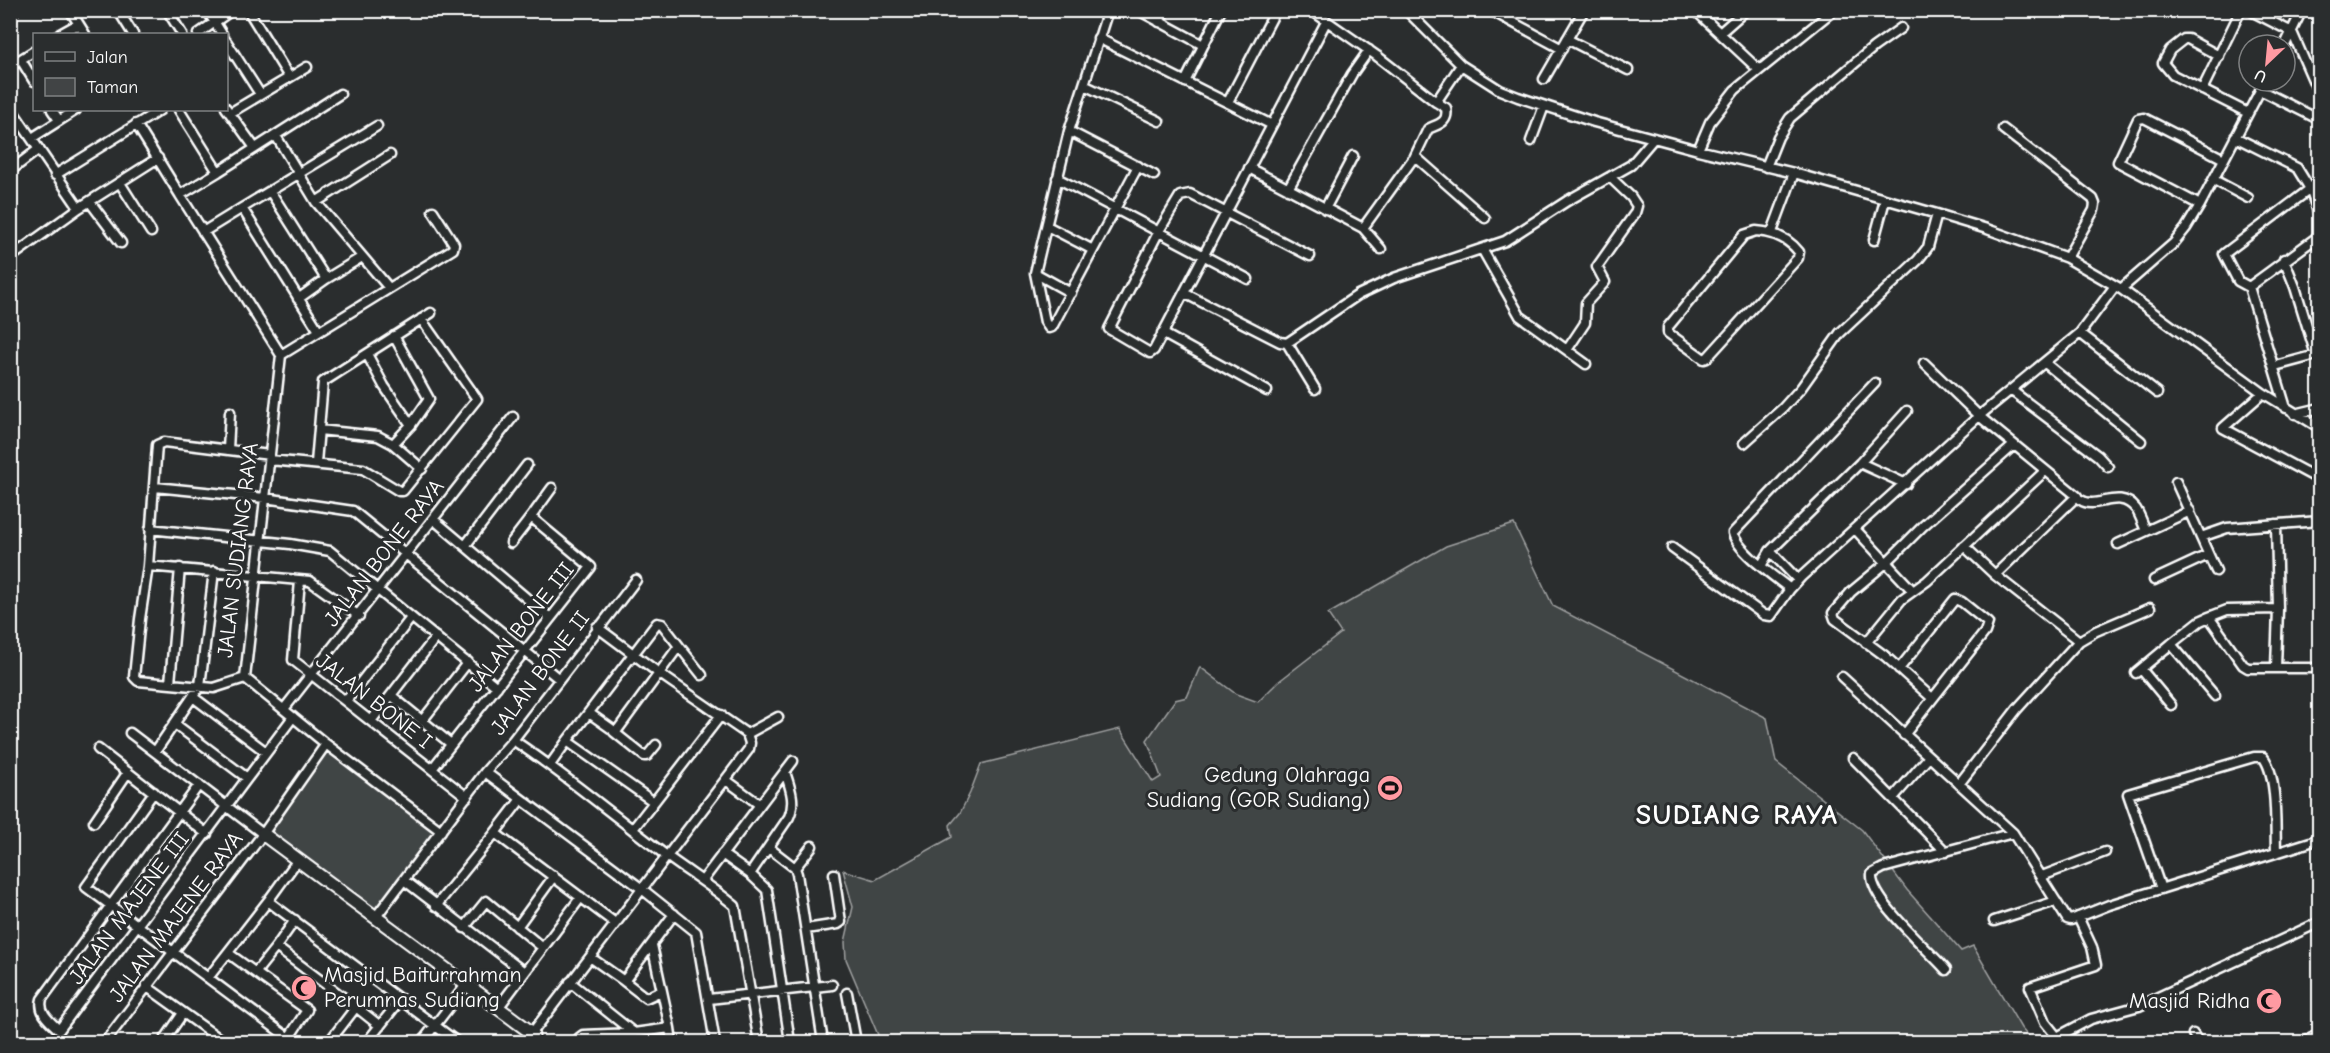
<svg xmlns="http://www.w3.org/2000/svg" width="2330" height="1053" font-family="'Comic Neue',sans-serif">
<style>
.green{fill:#414445;stroke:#a0a2a2;stroke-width:1.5}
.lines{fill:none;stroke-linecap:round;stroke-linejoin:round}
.street-casing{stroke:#fff;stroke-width:13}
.secondary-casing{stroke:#fff;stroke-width:16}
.street{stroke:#2a2d2e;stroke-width:8}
.secondary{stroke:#2a2d2e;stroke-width:12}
.labels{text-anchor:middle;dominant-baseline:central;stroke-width:6;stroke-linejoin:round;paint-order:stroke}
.street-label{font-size:22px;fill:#fff;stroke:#2a2d2e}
.poi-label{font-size:22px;fill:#fff;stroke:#2a2d2e;text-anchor:end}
.district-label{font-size:28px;font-weight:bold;letter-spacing:1.5px;fill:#fff;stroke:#2a2d2e}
</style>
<rect width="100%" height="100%" fill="#2a2d2e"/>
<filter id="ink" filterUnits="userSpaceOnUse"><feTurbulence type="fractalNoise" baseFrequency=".0167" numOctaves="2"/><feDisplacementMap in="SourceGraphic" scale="12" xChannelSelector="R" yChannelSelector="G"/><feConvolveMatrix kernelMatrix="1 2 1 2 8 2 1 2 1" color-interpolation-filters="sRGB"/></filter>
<g filter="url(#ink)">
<path class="green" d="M1514 524 1553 606 1767 718 1776 762 1862 830 1907 890 1961 951 1973 946 2021 1028 2033 1042H881L846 959 845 942 853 907 843 870 875 880 952 837 950 825 960 813 970 793 981 764 1120 729 1153 782 1161 777 1147 740 1175 700 1187 697 1200 667 1236 694 1258 702 1278 682 1341 633 1328 614 1446 546Z
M326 744 441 831 375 918 263 834Z"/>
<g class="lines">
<g class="street-casing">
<path id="street" d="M70 10 85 34
M118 10 133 34
M167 10 182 34
M207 10 222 34
M248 10 289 77
M1108 10 1069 131 1035 273 1045 322 1049 328 1052 327 1138 166
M1138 10 1203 45
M1311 10 1377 56 1436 102 1461 65
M1406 10 1461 65 1500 90 1518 97 1594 122 1698 150 1794 173 1937 214 1987 229 2067 258 2121 289 2263 393 2320 428
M1490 10 1562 49
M1695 10 1759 70
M2249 10 2292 32 2320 96
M10 14 15 10
M1159 22 1165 10
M1721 32 1746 10
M60 34 78 24
M198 34 232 10
M1098 38 1272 125
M1567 39 1628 70
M226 41 260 94
M2285 45 2302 10
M2219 56 2188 39H2184L2170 50 2163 63 2173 75 2248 113
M21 60 34 81
M10 66 34 51
M1544 79 1584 10
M1185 82 1221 10
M1084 85 1159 121
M2202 90 2241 10
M2260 90 2320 120
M1228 102 1276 10
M10 107 79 208
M226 108 255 148
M52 110 59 120
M179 110 218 172 180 195 281 355 245 678
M230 113 307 67
M136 124 180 195
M2003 129 2093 199 2095 204 2094 210 2067 258
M1069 131 1154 175
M276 136 316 202 389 288
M2235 137 2297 168 2310 189 2320 217
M32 138 76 110
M1531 141 1544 106
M1698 150 1710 122 1735 90 1834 10
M1414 158 1428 129C1438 124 1449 123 1446 108L1436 102
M1766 167 1778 137 1790 118 1874 47 1901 28
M1249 168 1363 228 1381 249
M10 171 39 149
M218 172 340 94
M55 175 160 110
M1057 178 1248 279
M2214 180 2248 198
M120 183 151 232
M1288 189 1352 74 1369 50
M270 191 326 279 298 299
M90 202 121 243
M316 202 390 155
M2200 205 2118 162 2138 119 2144 118 2224 159
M242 208 377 126
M1325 209 1353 156
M1047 226 1093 250
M1363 228 1412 160 1417 158 1485 218
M1756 231C1773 232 1788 238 1799 252L1798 258 1707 358 1704 359 1668 333V327L1744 235Z
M203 232 242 208 319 331
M1772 232 1794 173
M1874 240 1885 200
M1482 249 1520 316 1586 364
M1310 256 1190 194 1180 196 1159 231 1109 329 1150 353 1154 350 1326 22
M11 257 79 208 158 158
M2284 259 2295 287 2316 355
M1035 273 1071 293
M326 279 362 257
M2249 287 2320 235
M2121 289 2174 243 2186 228 2200 205 2265 81
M1184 293 1280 342 1287 343 1358 295 1394 278 1505 241 1567 201 1631 165 1654 138
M1162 333 1267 391
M2080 333 2157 393
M1287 343 1315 389
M1567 350 1585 323 1586 303 1605 282 1597 267 1635 213 1637 206 1631 197 1610 177
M367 354 384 386 411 425
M281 355 453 249 454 244 433 211
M1924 363 1979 416 2077 496 1995 575 2079 641 2017 709 1959 784
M2045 363 2141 441
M2275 366 2320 354
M2012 391 2098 456 2108 467
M2263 393 2223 428 2320 480
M2286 408 2249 287 2238 281 2224 254 2310 189
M2295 414 2320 408
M319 430 378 436 393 444 422 469
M1744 443 1783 408 1801 388 1840 333 1918 260 1928 247 1937 214
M393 444 411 425 429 399 394 336
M228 450 230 412
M270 460 363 469 399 491H403L477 399 421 319
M316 463 323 382 431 313
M1860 463 1906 484
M2176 482 2216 571
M155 487 265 498 353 511 559 679
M2081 500C2096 511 2119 487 2136 509 2140 515 2143 524 2146 531
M531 517 552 488
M433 519 550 618
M150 529 290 544 330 551 497 687
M1855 529 1912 590
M2201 537 2227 528 2320 521
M2118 544 2190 511
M465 546 527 465
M1964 546 1995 575
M1672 548 1764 615 1771 616 1790 589 1801 577 1979 416 2080 333 2115 286
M1770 551 1798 580
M148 566 310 581 359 616
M1761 566 1770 551 1860 463 1907 411
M2154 580 2208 555
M300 581 293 660 467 797
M1790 589C1775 577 1737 551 1733 533L1875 383
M2209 617 2227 610 2278 609
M2079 641 2096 631 2150 608
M1866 643 1902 599 1927 581 2045 471
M2276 667 2278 609 2276 524
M1899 669 1955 599 1962 602 1988 623 1985 632 1904 735
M2141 669 2171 705
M2136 673 2171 644
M1842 677 2013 833 2067 919 2071 920 2109 905 2320 839
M245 678 214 688 138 681 134 677 140 619 148 566 157 445 164 442 270 455
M245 678 326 744 441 831
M170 683 180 568
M392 696 451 744
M2215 696 2171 644 2200 621 2209 617 2243 665 2248 668H2320
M193 697 266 752
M1932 698 1885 656 1835 619 1833 613 1851 592 1886 563 1923 526 2014 445
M346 701 411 618
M284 709 513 417
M589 713 616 732 679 646 702 675
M371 721 436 637
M422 721 468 662
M175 724 247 778
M614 732 644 756H647L656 745
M130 733 263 834
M747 734 778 717
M513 740C566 775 614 816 664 854 688 872 713 887 735 906L759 1042
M567 741 657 623 662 624 679 646
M98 749 207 834
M155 752 200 686 214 571
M1853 758 1946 852
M550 765 567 741 654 802 721 715
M432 769 591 567 531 517 511 543
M485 772 642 889 696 932 715 1042
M726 780 760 805
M199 785 42 999C38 1013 50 1021 59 1030L293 717
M154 792 86 887 294 1042
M1893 798 1928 758
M94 822 128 772
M633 829 654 802
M495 833 521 799
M769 848 795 868 797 874 823 1042
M722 854 750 874 767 890 790 1042
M297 861 268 901 457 1042
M795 868 812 846
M750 874 789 817C796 801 790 788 785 772
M2042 876 2105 852
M404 880 524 972
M703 880 793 761
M2161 889 2128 794 2254 757H2263C2278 775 2275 828 2276 852
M436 906 495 833 615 923
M2078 917 2092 947 2096 965 2030 987 2045 1022 2057 1037 2091 1019 2139 1006 2320 922
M375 918 485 772 513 740 636 580
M1994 921 2056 901
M517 927 554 876
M464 928 486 901 543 948
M806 929 838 924 841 922 834 874
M652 945 670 1028
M276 947 295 920
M228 953 307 1010 288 1039
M590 957 624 981 674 914
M1946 970C1930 951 1869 899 1872 874L1883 868 2013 833
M256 972 276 947 356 1007
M208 978 268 901
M624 981 646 998 661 991
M570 982 634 1033 670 1028 672 1042
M146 986 224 1042
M847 993 856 1042
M709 999 832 985
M498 1008 581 897
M532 1033 749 749 750 743 747 734 660 674 597 627
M2193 1034 2198 1042
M105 1042 263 834 326 744
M163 1042 183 1013
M329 1042 356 1007 380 1026
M367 1042 401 999
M422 1042 466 985
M580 1042 579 1038 583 1035 634 1033
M2305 1042 2320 1033"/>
</g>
<g class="secondary-casing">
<path id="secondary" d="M263 834 532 1033 533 1042"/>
</g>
<use href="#street" class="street"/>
<use href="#secondary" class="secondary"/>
</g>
</g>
<defs>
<g id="stadium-disc" transform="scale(1.35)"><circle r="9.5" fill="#ff9aa2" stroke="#2a2d2e"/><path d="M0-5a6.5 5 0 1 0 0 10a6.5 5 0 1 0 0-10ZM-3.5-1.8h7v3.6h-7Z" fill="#111"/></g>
<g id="mosque-disc" transform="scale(1.35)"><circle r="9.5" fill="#ff9aa2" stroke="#2a2d2e"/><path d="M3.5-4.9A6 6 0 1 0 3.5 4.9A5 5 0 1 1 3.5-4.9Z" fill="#111"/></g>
</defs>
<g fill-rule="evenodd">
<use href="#stadium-disc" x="1390" y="788"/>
<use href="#mosque-disc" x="304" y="988"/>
<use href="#mosque-disc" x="2269" y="1001"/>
</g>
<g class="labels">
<g class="street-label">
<text transform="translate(238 550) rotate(-83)">JALAN SUDIANG RAYA</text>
<text transform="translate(384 553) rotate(-52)">JALAN BONE RAYA</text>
<text transform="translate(521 627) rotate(-52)">JALAN BONE III</text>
<text transform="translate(540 673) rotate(-53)">JALAN BONE II</text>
<text transform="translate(374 701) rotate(38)">JALAN BONE I</text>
<text transform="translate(129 908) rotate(-53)">JALAN MAJENE III</text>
<text transform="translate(176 917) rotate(-53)">JALAN MAJENE RAYA</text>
</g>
<g class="poi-label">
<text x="1370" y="775">Gedung Olahraga<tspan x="1370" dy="25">Sudiang (GOR Sudiang)</tspan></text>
<text x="324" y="975" text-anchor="start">Masjid Baiturrahman<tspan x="324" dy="25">Perumnas Sudiang</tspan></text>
<text x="2250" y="1001">Masjid Ridha</text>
</g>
<g class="district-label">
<text x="1737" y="815">SUDIANG RAYA</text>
</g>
</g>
<rect width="2330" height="1053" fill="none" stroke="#2a2d2e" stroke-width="36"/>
<rect x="18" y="18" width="2294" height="1017" fill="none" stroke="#fff" stroke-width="2" filter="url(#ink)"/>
<rect x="33" y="33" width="195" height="78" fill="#2a2d2e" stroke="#7f8182" stroke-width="1.5"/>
<rect x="45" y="52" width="30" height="9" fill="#2a2d2e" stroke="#7f8182" stroke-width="1.5"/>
<text x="87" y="63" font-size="18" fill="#ffffff">Jalan</text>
<rect x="45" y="78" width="30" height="18" fill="#414445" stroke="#7f8182" stroke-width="1.5"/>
<text x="87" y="93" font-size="18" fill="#ffffff">Taman</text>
<g transform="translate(2267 63) rotate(206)"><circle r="28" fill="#2a2d2e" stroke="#7f8182" stroke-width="1.5"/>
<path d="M0-4.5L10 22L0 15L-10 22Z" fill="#ff9aa2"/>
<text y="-9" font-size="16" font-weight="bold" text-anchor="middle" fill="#ffffff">U</text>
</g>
</svg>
